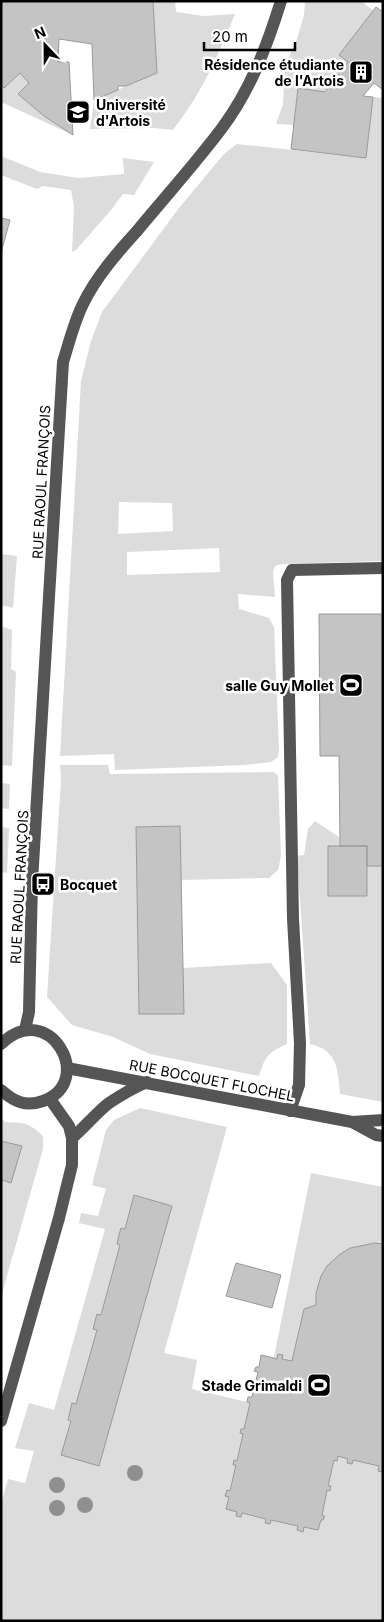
<svg xmlns="http://www.w3.org/2000/svg" width="384" height="1622" font-family="Inter,sans-serif">
<style>
.green{fill:#dcdcdc;fill-rule:evenodd}
.building{fill:#c4c4c4;stroke:#999}
.lines{fill:none;stroke-linecap:round;stroke-linejoin:round}
.minor{stroke:#555;stroke-width:12}
.tree{fill:#8f8f8f}
.labels{text-anchor:middle;dominant-baseline:central;stroke-width:5;stroke-linejoin:round;paint-order:stroke}
.poi-label{font-size:14px;font-weight:bold;fill:#000;stroke:#fff;text-anchor:end}
.street-label{font-size:14px;fill:#000;stroke:#fff}
</style>
<rect width="100%" height="100%" fill="#fff"/>
<path class="green" d="M153 1H175L176 12 203 16 235 14C217 58 203 91 173 130L154 128 90 129 94 100 157 73Z
M305 1H361L374 11 339 55 348 62 325 92 298 89 294 125 276 124 283 104 285 66 296 42 304 15Z
M20 73 29 83 18 94 44 116 73 135 1 102V85L4 87Z
M373 97 383 98V561L282 564 275 566 273 572 275 597 238 594 239 609 269 618 274 627 279 750 278 757 271 762 245 765 115 770 114 754 60 756 81 381 91 341 102 312 179 208 224 154 237 144 366 158ZM119 502 172 503 173 531 118 534ZM219 548 220 572 127 575V552Z
M1 156 40 172 78 178 124 174 123 158 154 162 134 195 123 194 111 210 76 250 72 252 74 206 71 190 43 186 37 189 1 175Z
M1 554 17 556 13 608 1 605Z
M1 626 12 630 11 669 16 672 12 766 1 765Z
M60 765H108L110 774 274 772 278 776 281 856 278 870 269 878 181 880 180 826 136 827 139 1014 183 968 271 963 287 985V1044C268 1052 265 1057 259 1076L150 1054 113 1037 72 1025 47 997 61 780Z
M1 783 10 784 9 809 1 808Z
M315 821 339 837 340 846H328V896H366L367 866H383V1102L340 1094C338 1070 338 1050 310 1044L297 856 304 855 308 829Z
M1 827 9 828 7 873 1 872Z
M140 1108 227 1127 164 1353 197 1360 192 1389 247 1402 248 1397H252L258 1373 254 1371 256 1367H259L261 1355 274 1357 311 1173 383 1187V1621H1V1504L8 1479 25 1483 34 1451 15 1448 29 1403 54 1410 105 1229 79 1223 81 1213 98 1216 106 1189 92 1185 106 1130 114 1120Z
M1 1117 5 1122C25 1123 28 1122 43 1136V1149L1 1297Z"/>
<path class="building" d="M1 1H153L157 73 126 86H118V90L94 100 92 44 59 39 58 62H69L73 135 44 116 18 94 29 83 20 73 4 88 1 85Z
M376 7 383 12V90L374 83 363 96 373 97 366 158 291 149 298 88 325 92 348 62 339 55Z
M1 218 10 220 1 253Z
M319 614H383V866H367V846H340L339 756H320Z
M180 826 184 1014H139L136 827Z
M328 846H367V896H328Z
M1 1141 22 1146 11 1183 2 1180 1 1184Z
M134 1195 172 1206 99 1466 61 1455 71 1421 68 1420 72 1403 76 1404 97 1330 93 1329 97 1314 101 1315 120 1245 117 1244 119 1235 121 1228 125 1229Z
M375 1243 383 1244V1472L378 1471 379 1466 353 1460 352 1464 347 1463 348 1459 338 1456 337 1461 334 1460 328 1486H331L330 1491 327 1490 322 1516H325L323 1520H321L318 1530 304 1527 303 1532 297 1530 298 1526 271 1520 270 1524 265 1523 266 1519 242 1513 241 1517 236 1516 237 1512 226 1509 229 1497 225 1496 227 1490 230 1491 236 1465H233L234 1460 237 1461 243 1434 240 1433 241 1429H244L250 1403 247 1402 248 1397H252L258 1372 254 1371 256 1367H259L261 1355 277 1359 278 1354 283 1355 282 1359 292 1361 304 1309 316 1305V1293L321 1276 327 1266 339 1255 350 1248Z
M236 1263 281 1275 272 1308 226 1296Z"/>
<g class="lines">
<path class="minor" d="M25 1030 29 1012 32 882 63 362C69 343 74 322 83 304 96 277 117 253 137 231 165 197 195 164 222 128 250 91 267 46 281 1
M1 1044C49 997 97 1082 43 1101 26 1107 14 1102 1 1090
M67 1068 352 1122 383 1120
M290 1111 299 1085 300 1043 293 919 287 580 292 570 383 568
M352 1122 376 1135 383 1136
M72 1138C85 1127 96 1113 109 1103 121 1095 133 1088 147 1082
M1 1421 59 1218 72 1165V1138L69 1126 50 1099"/>
</g>
<g class="tree">
<circle cx="135" cy="1473" r="8"/>
<circle cx="57" cy="1485" r="8"/>
<circle cx="85" cy="1505" r="8"/>
<circle cx="57" cy="1508" r="8"/>
</g>
<defs>
<g id="building-square" transform="scale(1.25)"><rect x="-9" y="-9" width="18" height="18" rx="4" fill="#000" stroke="#fff"/><path d="M-4-6H4V6H1V3H-1V6H-4ZM-2.5-4.3h1.7v1.8h-1.7ZM.8-4.3h1.7v1.8H.8ZM-2.5-1h1.7V.8h-1.7ZM.8-1h1.7V.8H.8Z" fill="#fff"/></g>
<g id="university-square" transform="scale(1.25)"><rect x="-9" y="-9" width="18" height="18" rx="4" fill="#000" stroke="#fff"/><path d="M0-5L7-2L0 1L-7-2ZM-4 1L0 2.5L4 1V4Q0 6-4 4Z" fill="#fff"/></g>
<g id="stadium-square" transform="scale(1.25)"><rect x="-9" y="-9" width="18" height="18" rx="4" fill="#000" stroke="#fff"/><path d="M0-5a6.5 5 0 1 0 0 10a6.5 5 0 1 0 0-10ZM-3.5-1.8h7v3.6h-7Z" fill="#fff"/></g>
<g id="bus-square" transform="scale(1.25)"><rect x="-9" y="-9" width="18" height="18" rx="4" fill="#000" stroke="#fff"/><path d="M-5-6H5V4H4V6H2V4H-2V6H-4V4H-5ZM-3.5-4V0h7V-4ZM-3.5 1.2v1.5H-2V1.2ZM2 1.2v1.5H3.5V1.2Z" fill="#fff"/></g>
</defs>
<g fill-rule="evenodd">
<use href="#building-square" x="361" y="72"/>
<use href="#university-square" x="78" y="112"/>
<use href="#stadium-square" x="351" y="685"/>
<use href="#bus-square" x="43" y="884"/>
<use href="#stadium-square" x="319" y="1385"/>
</g>
<g class="labels">
<g class="poi-label">
<text x="344" y="64">Résidence étudiante<tspan x="344" dy="16">de l'Artois</tspan></text>
<text x="96" y="104" text-anchor="start">Université<tspan x="96" dy="16">d'Artois</tspan></text>
<text x="334" y="685">salle Guy Mollet</text>
<text x="60" y="884" text-anchor="start">Bocquet</text>
<text x="302" y="1385">Stade Grimaldi</text>
</g>
<g class="street-label">
<text transform="translate(41 482) rotate(-87)">RUE RAOUL FRANÇOIS</text>
<text transform="translate(19 887) rotate(-87)">RUE RAOUL FRANÇOIS</text>
<text transform="translate(212 1080) rotate(11)">RUE BOCQUET FLOCHEL</text>
</g>
</g>
<rect width="384" height="1622" fill="none" stroke="#000000" stroke-width="5"/>
<g transform="translate(45 45) rotate(338)" stroke="#ffffff" stroke-width="4" paint-order="stroke">
<path d="M0-4L9 19L0 12L-9 19Z" fill="#000000"/>
<text y="-8" font-size="14" font-weight="bold" text-anchor="middle" fill="#000000">N</text>
</g>
<path d="M204 42v8h91v-8" fill="none" stroke="#000000" stroke-width="2.5"/>
<text x="212" y="42" font-size="15" fill="#000000" stroke="#ffffff" stroke-width="4" paint-order="stroke">20 m</text>
</svg>
